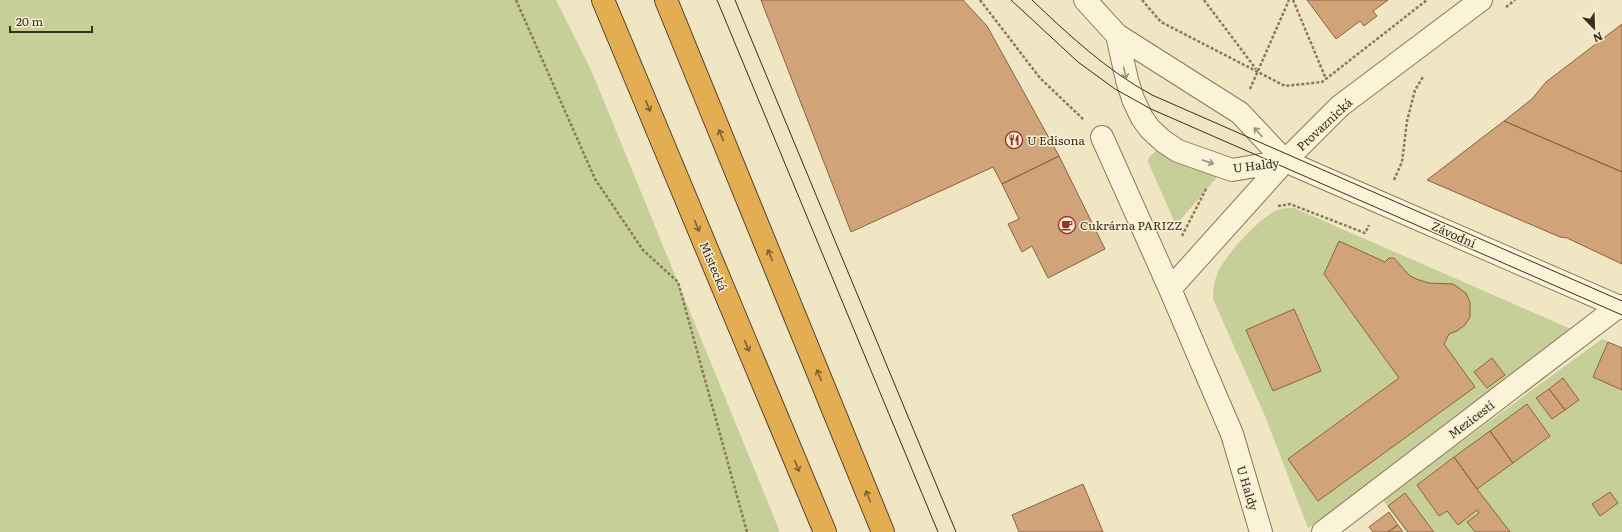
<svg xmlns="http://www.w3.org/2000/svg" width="1622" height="532" font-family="Literata,serif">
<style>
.green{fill:#c5cf97}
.building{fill:#d0a379;stroke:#8c633e}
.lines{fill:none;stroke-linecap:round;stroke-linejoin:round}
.minor-casing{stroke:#8c785a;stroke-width:24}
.highway-casing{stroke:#5a452e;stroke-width:24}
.path{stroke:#8c785a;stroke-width:2.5;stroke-dasharray:3 2;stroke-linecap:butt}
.minor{stroke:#faf3d8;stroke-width:22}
.highway{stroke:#e3ad52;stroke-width:22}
.tram{stroke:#3b2e1e;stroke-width:1}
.oneway{stroke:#9a907b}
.oneway2{stroke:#7e6133}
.labels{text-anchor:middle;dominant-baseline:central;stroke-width:3;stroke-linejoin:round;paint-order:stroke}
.street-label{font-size:12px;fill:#3b2e1e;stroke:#f7f0d4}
.poi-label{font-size:12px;fill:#3b2e1e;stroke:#f7f0d4;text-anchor:start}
</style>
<rect width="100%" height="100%" fill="#f0e6c4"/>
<path class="green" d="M0 0H556L592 72 780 532H0Z
M1156 151 1218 176 1176 225 1148 162 1149 157Z
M1294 208 1571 329 1336 511 1308 528 1265 416 1213 299C1213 291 1214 282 1217 274 1225 255 1257 221 1275 211 1280 208 1288 208 1294 208Z
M1602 339 1622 348V532H1406L1383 500 1399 487Z"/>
<path class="building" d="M761 0H963L987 26 1059 156 1002 184 993 167 851 232Z
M1307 0H1388L1373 11 1377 16 1364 26 1360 21 1336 39Z
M1622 24V172L1504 121 1532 99 1546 82Z
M1504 121 1622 172V264L1567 238 1560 237 1427 180Z
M1059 156 1105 249 1048 278 1032 246 1022 252 1008 224 1019 219 1002 184Z
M1339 241 1385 262 1389 258H1394L1409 275 1416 279 1429 283 1453 284 1466 293 1470 302V317L1465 325 1457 331 1449 334 1444 344 1475 387 1318 501 1288 459 1399 378 1324 274Z
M1294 309 1321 371 1273 391 1246 330Z
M1608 342 1622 348V390L1593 377Z
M1492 358 1505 375 1487 388 1474 372Z
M1563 378 1579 400 1565 410 1549 389Z
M1549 389 1565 410 1552 419 1536 398Z
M1527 404 1550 436 1513 463 1490 431Z
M1490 431 1513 463 1477 489 1454 457Z
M1454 457 1477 489 1510 532H1475L1467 522 1479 513 1477 510 1458 525 1447 511 1439 516 1417 485Z
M1083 484 1103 532H1019L1012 515Z
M1610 492 1618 503 1600 516 1592 504Z
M1405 493 1433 531 1434 532H1408L1388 506Z
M1389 512 1398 525 1388 532H1373L1369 527Z
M1398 525 1403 532H1388Z"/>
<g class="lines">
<g class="minor-casing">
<path id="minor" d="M1085 0 1117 35 1240 113 1285 161 1622 308
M1117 35 1127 80 1133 99 1142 118 1150 129 1163 141 1178 151 1232 170 1285 161
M1102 137 1170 289 1232 434 1261 532
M1170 289 1285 161 1340 106 1481 0
M1323 532 1619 306"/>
</g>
<g class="highway-casing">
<path id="highway" d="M603 0 825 532
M666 0 883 532"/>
</g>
<path class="path" d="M516 0 595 179 643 250 678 282 747 532
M980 0 1040 78 1084 120
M1142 0 1161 22 1285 86 1322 82 1427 0
M1204 0 1256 69
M1293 0 1326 79
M1506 7 1515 0
M1250 89 1289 0
M1394 180 1402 162 1407 121 1415 90 1423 77
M1278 206 1290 204 1365 233 1369 225
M1182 236 1207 187"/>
<use href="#minor" class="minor"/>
<use href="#highway" class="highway"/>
<path class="tram" d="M717 0 938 532
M735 0 956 532
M1011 0 1078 62 1115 89 1151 109 1622 315
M1032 0C1069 35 1106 70 1152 95L1622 301"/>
</g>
<defs><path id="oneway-shaft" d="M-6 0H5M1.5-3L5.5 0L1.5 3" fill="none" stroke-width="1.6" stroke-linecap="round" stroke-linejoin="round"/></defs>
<g class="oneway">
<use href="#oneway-shaft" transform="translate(1125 73) rotate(78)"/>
<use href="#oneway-shaft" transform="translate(1258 132) rotate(-132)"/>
<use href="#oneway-shaft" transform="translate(1208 162) rotate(19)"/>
</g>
<g class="oneway2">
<use href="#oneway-shaft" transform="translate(648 106) rotate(67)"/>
<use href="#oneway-shaft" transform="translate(721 135) rotate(-112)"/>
<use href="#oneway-shaft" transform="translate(697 226) rotate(67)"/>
<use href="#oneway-shaft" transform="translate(770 255) rotate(-112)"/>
<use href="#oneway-shaft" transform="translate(747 346) rotate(67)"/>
<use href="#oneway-shaft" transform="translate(819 375) rotate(-112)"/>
<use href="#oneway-shaft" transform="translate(797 466) rotate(67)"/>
<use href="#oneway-shaft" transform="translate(868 496) rotate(-112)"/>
</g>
<defs>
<g id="restaurant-ring" transform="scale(0.9)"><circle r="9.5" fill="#f7f0d4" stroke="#9e2e27" stroke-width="1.5"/><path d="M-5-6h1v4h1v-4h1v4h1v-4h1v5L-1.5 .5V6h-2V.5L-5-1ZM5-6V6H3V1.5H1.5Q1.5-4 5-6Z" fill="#9e2e27"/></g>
<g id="cafe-ring" transform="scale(0.9)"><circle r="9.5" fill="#f7f0d4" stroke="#9e2e27" stroke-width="1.5"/><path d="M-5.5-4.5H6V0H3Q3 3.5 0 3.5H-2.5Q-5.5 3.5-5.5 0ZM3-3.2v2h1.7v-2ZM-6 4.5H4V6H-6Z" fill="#9e2e27"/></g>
</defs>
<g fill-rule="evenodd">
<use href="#restaurant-ring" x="1014" y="140"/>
<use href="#cafe-ring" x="1067" y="225"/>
</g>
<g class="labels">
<g class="street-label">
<text transform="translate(1324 124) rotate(-43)">Provaznická</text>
<text transform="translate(1256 165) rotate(-7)">U Haldy</text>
<text transform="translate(1454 234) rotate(24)">Závodní</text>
<text transform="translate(714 266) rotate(67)">Místecká</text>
<text transform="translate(1471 419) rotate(-37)">Mezicestí</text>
<text transform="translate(1248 488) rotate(73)">U Haldy</text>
</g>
<g class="poi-label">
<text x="1027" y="140">U Edisona</text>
<text x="1080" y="225">Cukrárna PARIZZ</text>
</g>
</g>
<g transform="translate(1594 28) rotate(157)" stroke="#f7f0d4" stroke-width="3" paint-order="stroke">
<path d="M0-3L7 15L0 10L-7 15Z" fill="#3b2e1e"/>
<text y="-6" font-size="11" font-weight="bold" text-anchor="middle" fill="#3b2e1e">N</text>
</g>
<path d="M10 26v6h82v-6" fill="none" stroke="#3b2e1e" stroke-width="2"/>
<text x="16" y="26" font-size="12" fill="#3b2e1e" stroke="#f7f0d4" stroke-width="3" paint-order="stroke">20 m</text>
</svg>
